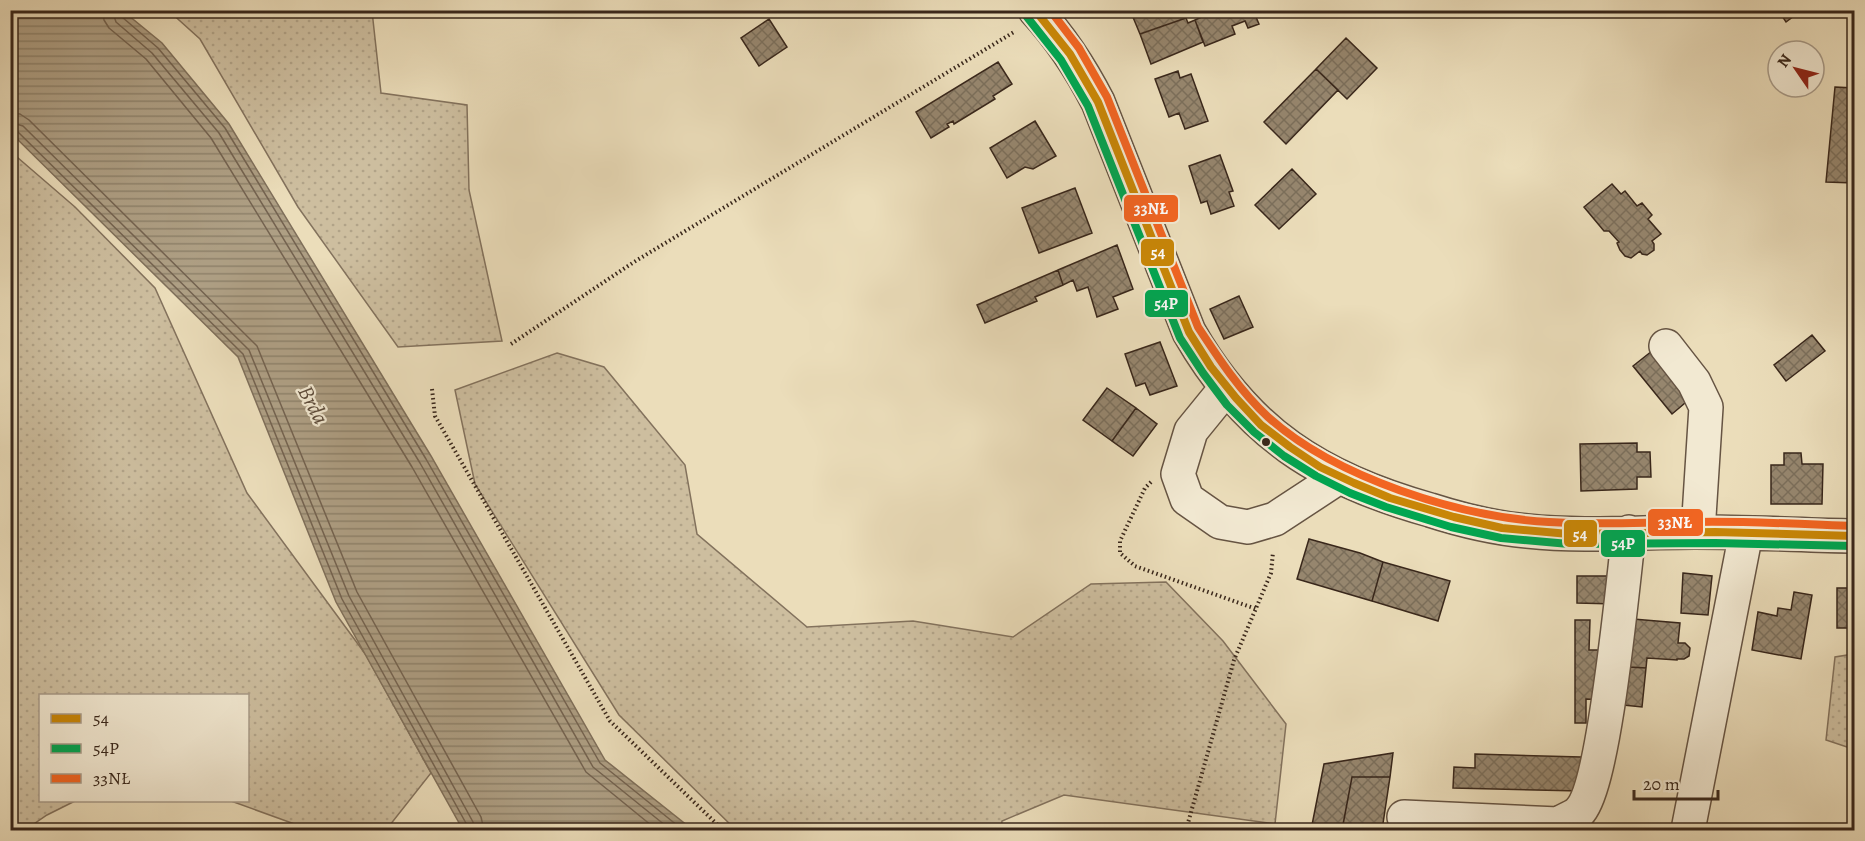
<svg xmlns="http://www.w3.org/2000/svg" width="1865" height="841" font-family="Alegreya,serif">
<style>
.grass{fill:url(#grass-dots);stroke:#83725d;stroke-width:1.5}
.water{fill:url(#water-rules);stroke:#7f6f5a;stroke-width:1.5}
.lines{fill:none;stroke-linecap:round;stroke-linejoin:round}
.shore{stroke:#746350;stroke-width:1.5}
.building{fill:url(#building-cross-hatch);stroke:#39271b;stroke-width:1.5}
.minor-casing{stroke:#665443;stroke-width:36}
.path{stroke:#39271b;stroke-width:4;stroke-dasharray:1.5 3;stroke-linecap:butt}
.minor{stroke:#f2e9d2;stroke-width:33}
.bus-1-casing{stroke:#f2e9d2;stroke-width:12}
.bus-2-casing{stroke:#f2e9d2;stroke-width:12}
.bus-3-casing{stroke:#f2e9d2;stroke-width:12}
.bus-1{stroke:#c88607;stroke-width:8}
.bus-2{stroke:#00a651;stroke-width:8}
.bus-3{stroke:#f26522;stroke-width:8}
.bus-dot{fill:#39271b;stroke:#f2e9d2;stroke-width:2}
.labels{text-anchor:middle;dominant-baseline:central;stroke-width:4.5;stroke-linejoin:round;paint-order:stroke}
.water-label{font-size:22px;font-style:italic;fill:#5c4b3a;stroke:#f2e9d2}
.line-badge{stroke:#f2e9d2;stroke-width:2}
.badge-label{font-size:16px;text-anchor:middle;font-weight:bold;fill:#fff}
</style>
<defs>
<pattern id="grass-dots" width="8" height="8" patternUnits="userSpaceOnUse" patternTransform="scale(1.5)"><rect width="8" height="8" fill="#cdbe9f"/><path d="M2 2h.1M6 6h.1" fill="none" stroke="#b1a388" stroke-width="1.8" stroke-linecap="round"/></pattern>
<pattern id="water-rules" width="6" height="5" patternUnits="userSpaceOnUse" patternTransform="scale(1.5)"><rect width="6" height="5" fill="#ae9f84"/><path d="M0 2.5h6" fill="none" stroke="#8f826b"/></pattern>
<pattern id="building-cross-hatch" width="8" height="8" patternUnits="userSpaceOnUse" patternTransform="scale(1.5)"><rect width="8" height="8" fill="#96866e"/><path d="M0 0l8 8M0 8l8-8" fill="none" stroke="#7b6e5a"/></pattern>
</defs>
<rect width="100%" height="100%" fill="#ebddba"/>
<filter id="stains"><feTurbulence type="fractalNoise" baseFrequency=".00333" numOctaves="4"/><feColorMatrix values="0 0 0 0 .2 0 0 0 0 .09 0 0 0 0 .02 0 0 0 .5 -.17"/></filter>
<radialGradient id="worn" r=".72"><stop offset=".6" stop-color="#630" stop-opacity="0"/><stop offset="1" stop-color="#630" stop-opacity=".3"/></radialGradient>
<path class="grass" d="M169 11H372L381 93 467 105 469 190 502 341 398 347 298 207 200 39Z
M10 151 75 207 155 288 247 493 366 655 431 773 386 830H311L231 801 248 800V696H40V800L75 801 47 815 25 830H11Z
M557 353 604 367 685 465 697 534 807 627 913 621 1013 637 1091 584 1166 582 1223 641 1286 724 1275 824 1064 795 1002 821 1001 830H736L619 715 475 484 455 390Z
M1854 654V748H1850L1826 740 1835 657Z"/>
<path class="water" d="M10 11H123L162 43 229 124 431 456 605 760 693 830H463L336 602 238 357 11 133Z"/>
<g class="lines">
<path class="shore" d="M103 10 104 20 109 28 146 59 211 138 412 467 586 772 657 830
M112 10 116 22 152 53 219 133 420 463 593 767 671 830
M120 10 122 17 158 48 225 128 426 459 600 763 683 830
M10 113 20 114 29 120 257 346 357 592 481 817 484 830
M10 122 23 126 249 350 349 596 473 822 475 830
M10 129 17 131 243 354 342 599 467 825 468 830"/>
</g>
<path class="building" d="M1130 10H1184L1186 18 1140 34Z
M1217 10H1253L1259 24 1248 28 1245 21 1232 26 1235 34 1205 46 1195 20Z
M1778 10H1802L1786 22Z
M1186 18 1188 23 1195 20 1203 42 1151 64 1140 34Z
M769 19 787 47 759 66 741 38Z
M1346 38 1377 68 1347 99 1316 69Z
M998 62 1012 84 993 96 995 99 954 124 953 121 947 124 949 127 931 138 916 112Z
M1316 69 1338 90 1286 144 1264 122Z
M1178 71 1180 78 1191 74 1208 121 1185 129 1179 113 1169 117 1155 79Z
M1835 87 1854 88V183L1826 182Z
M1035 121 1056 156 1033 169 1025 167 1007 178 990 148Z
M1220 155 1233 191 1229 192 1234 206 1211 214 1207 201 1201 203 1189 166Z
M1292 169 1316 194 1279 229 1255 205Z
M1612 184 1621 194 1625 191 1637 206 1642 203 1652 215 1648 219 1661 234 1652 241 1654 244V250L1647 255 1642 254 1640 251 1631 258 1625 256 1620 250 1617 243 1619 242 1609 231H1604L1584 207Z
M1075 188 1092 233 1039 253 1022 208Z
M1117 245 1133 289 1113 297 1118 309 1097 317 1088 287 1077 291 1073 280 1063 285 1058 270Z
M1058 270 1063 285 1035 297 1037 301 985 323 977 305Z
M1239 296 1253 327 1224 339 1210 309Z
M1812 335 1825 351 1786 381 1774 365Z
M1160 342 1177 386 1150 395 1145 383 1136 386 1125 354Z
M1652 351 1691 398 1672 414 1633 366Z
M1107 388 1136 408 1112 441 1083 420Z
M1136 408 1157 424 1133 456 1112 441Z
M1637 443V452H1650L1651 477H1637V489L1581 491 1580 444Z
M1784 453H1801L1802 464H1823L1822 504H1771V465H1784Z
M1309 539 1360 553 1383 562 1372 601 1297 579Z
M1383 562 1450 581 1438 621 1372 601Z
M1683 573 1712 576 1708 615 1681 613Z
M1577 576H1615V604L1577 603Z
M1837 588H1854V628H1837Z
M1794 592 1812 595 1801 659 1752 650 1758 612 1777 616 1778 608 1791 610Z
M1633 619 1680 623 1678 643H1685L1690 648 1689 656 1684 659H1677V660L1647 658 1646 668 1629 667Z
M1575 620H1590L1589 650H1608L1606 700 1586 699V723H1575Z
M1629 667 1646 668 1642 707 1614 704Z
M1393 753 1390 777H1352L1342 830H1311L1324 764Z
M1475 754 1581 757 1580 791 1453 788 1454 767 1475 768Z
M1352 777H1390L1382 830H1342Z"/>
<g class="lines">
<g class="minor-casing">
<path id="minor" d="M1035 10C1061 38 1081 69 1098 102L1189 332C1247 433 1319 479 1430 510 1461 520 1494 528 1527 531 1583 537 1640 532 1695 532 1748 532 1802 535 1854 536
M1666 346 1694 382 1706 407 1698 532
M1226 388 1191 431 1178 474 1187 499 1220 522 1248 527 1275 519 1339 477
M1404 817 1558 824C1564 820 1574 817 1579 812 1605 786 1623 580 1629 532
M1688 830 1746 533"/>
</g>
<path class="path" d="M511 344 634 262 1014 32
M432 389 435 416 610 721 723 830
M1151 482 1145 488 1120 541V553L1135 566 1256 609
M1186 830 1234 660 1271 573 1273 552"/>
<use href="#minor" class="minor"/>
<g class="bus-1-casing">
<path id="bus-1" d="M1035 10 1070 54 1098 102 1189 332 1211 367 1236 398 1261 425 1290 447 1320 467 1354 483 1390 498 1454 517 1502 528 1569 534 1715 532 1854 536"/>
</g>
<g class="bus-2-casing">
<path id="bus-2" d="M1027 17 1061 60 1088 106 1180 338 1203 373 1227 405 1254 432 1284 456 1316 476 1350 493 1386 507 1451 527 1501 538 1569 544 1715 543 1854 546"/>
</g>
<g class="bus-3-casing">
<path id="bus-3" d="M1050 10 1079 48 1107 97 1198 327C1219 359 1240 391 1268 417 1336 478 1459 517 1549 522 1598 525 1646 522 1695 522 1748 521 1801 524 1854 526"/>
</g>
<use href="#bus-1" class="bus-1"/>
<use href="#bus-2" class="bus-2"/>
<use href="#bus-3" class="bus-3"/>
</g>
<circle class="bus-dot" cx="1266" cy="442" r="5"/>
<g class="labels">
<g class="water-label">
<text transform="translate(313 405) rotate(62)">Brda</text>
</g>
</g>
<g class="line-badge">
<rect x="1123" y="194" width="56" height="29" rx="6" fill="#f26522"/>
<rect x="1140" y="238" width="35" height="29" rx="6" fill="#c88607"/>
<rect x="1144" y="289" width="45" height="29" rx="6" fill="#00a651"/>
<rect x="1647" y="508" width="57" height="29" rx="6" fill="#f26522"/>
<rect x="1563" y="519" width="35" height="29" rx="6" fill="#c88607"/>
<rect x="1600" y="529" width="46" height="29" rx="6" fill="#00a651"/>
</g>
<g class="badge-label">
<text x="1151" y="214">33NŁ</text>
<text x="1158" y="258">54</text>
<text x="1166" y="309">54P</text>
<text x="1675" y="528">33NŁ</text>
<text x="1580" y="540">54</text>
<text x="1623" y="549">54P</text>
</g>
<rect width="1865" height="841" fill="none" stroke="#ebddba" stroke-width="36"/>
<rect x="12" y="12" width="1841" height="817" fill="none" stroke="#39271b" stroke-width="3"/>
<rect x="18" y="18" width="1829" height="805" fill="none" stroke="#39271b" stroke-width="1.5"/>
<rect x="39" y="694" width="210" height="108" fill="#f2e9d2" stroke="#a89b89" stroke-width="1.5"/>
<rect x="51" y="714" width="30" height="9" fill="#c88607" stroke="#a89b89" stroke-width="1.5"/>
<text x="93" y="724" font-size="18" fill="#39271b">54</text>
<rect x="51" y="744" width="30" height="9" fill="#00a651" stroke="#a89b89" stroke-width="1.5"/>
<text x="93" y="754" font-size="18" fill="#39271b">54P</text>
<rect x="51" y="774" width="30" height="9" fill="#f26522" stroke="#a89b89" stroke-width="1.5"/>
<text x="93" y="784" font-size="18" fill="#39271b">33NŁ</text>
<g transform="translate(1796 69) rotate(305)"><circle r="28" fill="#f2e9d2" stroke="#a89b89" stroke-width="1.5"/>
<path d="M0-4.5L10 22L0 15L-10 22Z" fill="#8f2418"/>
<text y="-9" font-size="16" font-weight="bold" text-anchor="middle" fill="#39271b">N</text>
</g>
<path d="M1634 790v9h84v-9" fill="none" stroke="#39271b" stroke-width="3"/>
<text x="1643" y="790" font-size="18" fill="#39271b" stroke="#f2e9d2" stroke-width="4.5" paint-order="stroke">20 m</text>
<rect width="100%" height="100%" filter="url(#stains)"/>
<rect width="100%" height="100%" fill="url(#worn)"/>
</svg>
